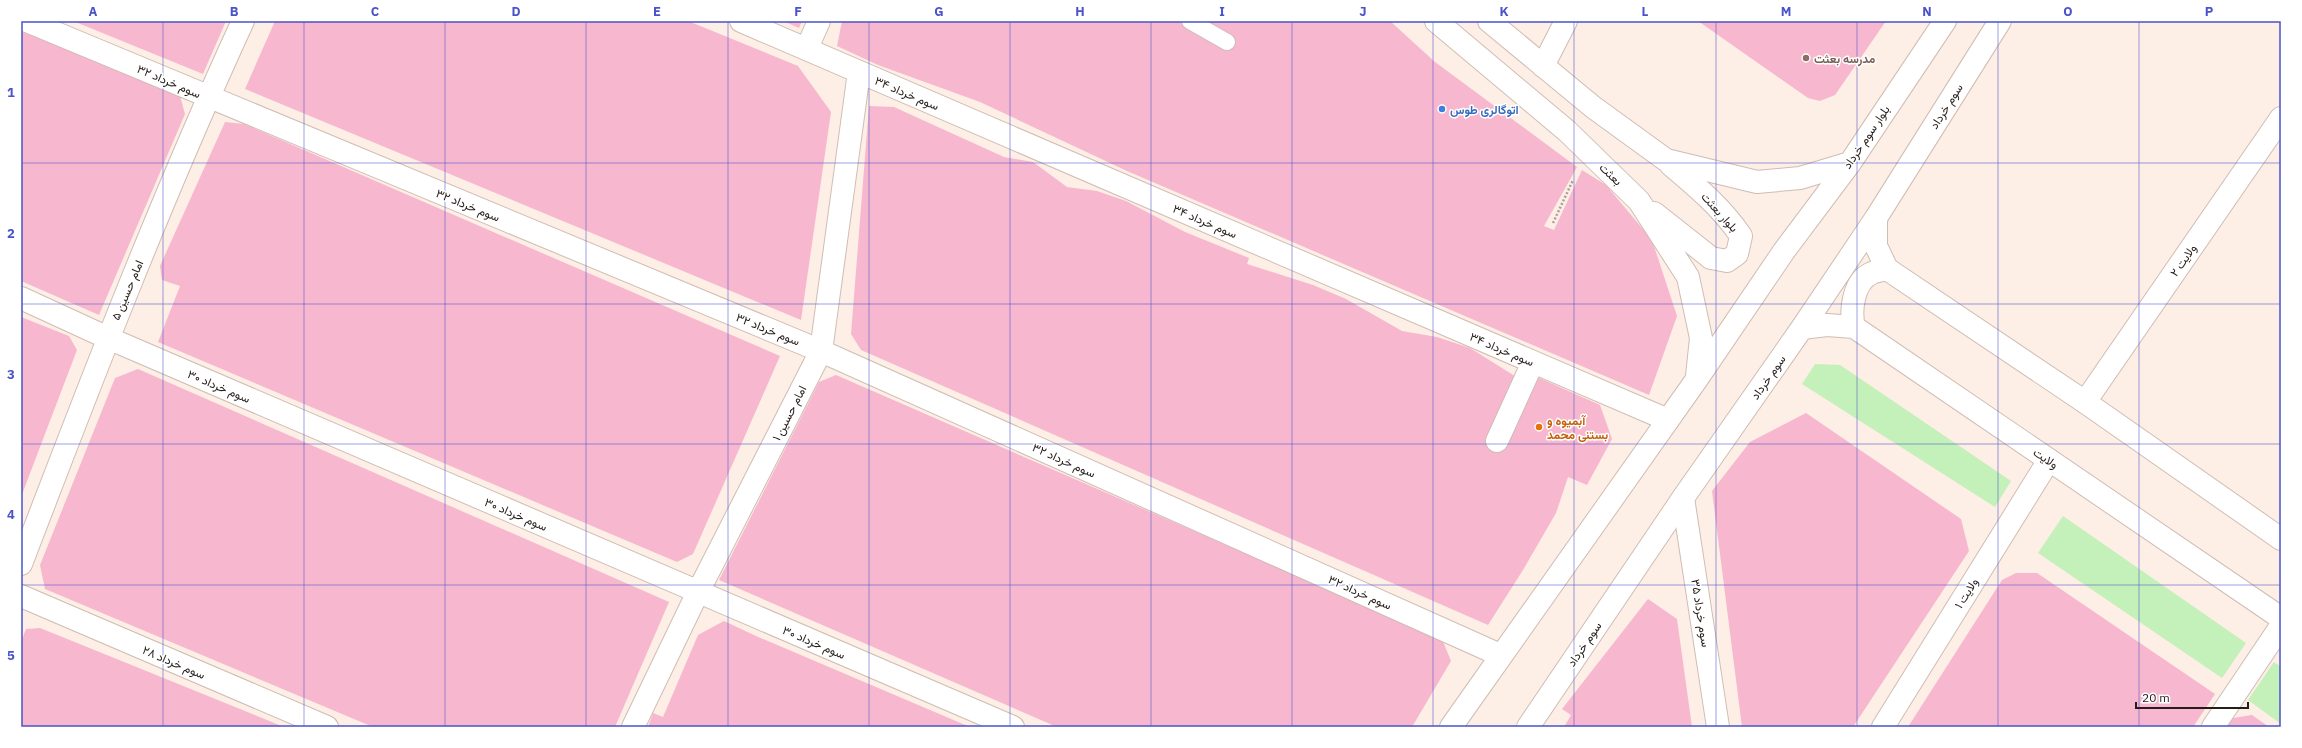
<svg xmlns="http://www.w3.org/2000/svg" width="2302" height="748" font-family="'IBM Plex Sans',Vazirmatn,sans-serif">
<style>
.green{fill:#c4f0b9}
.building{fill:#f7b7cf}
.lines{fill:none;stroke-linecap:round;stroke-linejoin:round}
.lane-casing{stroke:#cfbdb3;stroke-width:18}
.street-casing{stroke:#cfbdb3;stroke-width:24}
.secondary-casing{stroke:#cfbdb3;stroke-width:24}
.path{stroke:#ab9f99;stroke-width:2.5;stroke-dasharray:2 2;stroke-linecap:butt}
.lane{stroke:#fff;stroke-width:16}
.street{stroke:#fff;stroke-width:22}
.secondary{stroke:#fff;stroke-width:22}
.grid{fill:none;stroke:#4a53c8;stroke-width:1;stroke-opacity:0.55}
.education-dot{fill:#8d6e63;stroke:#fff;stroke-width:1.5}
.shop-dot{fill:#3f7fe0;stroke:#fff;stroke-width:1.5}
.food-dot{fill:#e8710a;stroke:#fff;stroke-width:1.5}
.labels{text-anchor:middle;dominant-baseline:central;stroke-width:3;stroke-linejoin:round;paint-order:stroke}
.education-label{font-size:12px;font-weight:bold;fill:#785e54;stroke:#fff;text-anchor:start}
.street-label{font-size:12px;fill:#241d1a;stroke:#fff}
.shop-label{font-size:12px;font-weight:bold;fill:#366cbe;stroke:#fff;text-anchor:start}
.food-label{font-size:12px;font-weight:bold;fill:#c56008;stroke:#fff;text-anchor:start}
.neatline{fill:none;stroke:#4a53c8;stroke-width:1.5}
.grid-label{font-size:13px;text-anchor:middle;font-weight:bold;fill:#4a53c8}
</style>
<rect width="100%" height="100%" fill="#fdeee6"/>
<path class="green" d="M1815 364 1840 365 2011 481 1995 507 1802 384Z
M2063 516 2246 643 2222 678 2038 553Z
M2274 662 2281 667V724L2248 700Z"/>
<path class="building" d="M73 21H226L203 74Z
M275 21H688L798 66 831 112 801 320 245 89Z
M783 21H802L799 28Z
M842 21H1178L1196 32 1201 21H1390L1435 62 1577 167 1544 226 1554 230 1582 170 1606 185 1652 240 1677 316 1649 395 1127 171 980 102 878 65 837 46Z
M1698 21H1886L1835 95 1820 101 1808 98Z
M21 30 180 96 185 114 99 315 21 281Z
M869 106 894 107 1004 157 1033 162 1067 187 1097 191 1126 201 1185 232 1249 258 1247 264 1313 285 1346 299 1402 331 1437 337 1470 348 1518 378 1535 376 1600 405 1612 439 1587 485 1568 477 1556 513 1523 570 1488 625 861 350 851 334Z
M225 122 244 124 780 356 693 554 677 562 158 342 180 286 162 280 160 266Z
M21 317 69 336 77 350 21 497Z
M138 369 669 602 615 727H373L45 589 40 565 115 378Z
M836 375 1442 639 1451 661 1412 727H1057L719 580 819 382Z
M1806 413 1961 519 1969 551 1853 727H1742L1712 491 1750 442Z
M2016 573H2037L2215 694 2193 727H1908L2002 580Z
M1648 599 1677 619 1692 727H1564L1571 715 1562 709Z
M724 621 756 636 970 727H648L653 713 663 717 698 635Z
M40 628 134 666 284 727H21V642L26 629Z
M2252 715 2269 727H2227L2233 718Z"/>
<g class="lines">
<g class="lane-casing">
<path id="lane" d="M1190 21 1227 42"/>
</g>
<g class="street-casing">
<path id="street" d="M27 21 821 351 1500 655
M741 21 1668 420
M807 48 819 21
M1543 66 1566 21
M21 298 108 338 1013 727
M2085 402 2281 118
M1497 441 1533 362
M1683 498 1718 727
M21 564C91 381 161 199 243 21
M21 596 327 727
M633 727 698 592 821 351 859 72
M1883 727 2049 460
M2213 727 2281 626"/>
</g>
<g class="secondary-casing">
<path id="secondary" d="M1436 21 1567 131 1639 201 1688 277 1701 338 1697 376
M1489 21 1593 107 1666 160 1757 182 1800 178 1850 163
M1654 213 1711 258 1727 261 1737 254 1741 236C1722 208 1697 187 1671 165
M1876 218V246L1887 269 2085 402 2281 539
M1854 327C1850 311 1853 281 1872 273 1876 271 1882 270 1887 269
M1802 328 1827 325 1854 327 2281 618
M1451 727 1697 379 1784 251 1850 163 1945 21
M1528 727 1683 498 1802 328 1876 218 2000 21"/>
</g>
<path class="path" d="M1553 223 1573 180"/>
<use href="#lane" class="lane"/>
<use href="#street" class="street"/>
<use href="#secondary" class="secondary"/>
</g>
<path class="grid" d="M163 21V727M304 21V727M445 21V727M586 21V727M728 21V727M869 21V727M1010 21V727M1151 21V727M1292 21V727M1433 21V727M1574 21V727M1716 21V727M1857 21V727M1998 21V727M2139 21V727M21 163H2281M21 304H2281M21 444H2281M21 585H2281"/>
<circle class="education-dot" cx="1806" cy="58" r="4"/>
<circle class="shop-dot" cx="1442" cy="109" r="4"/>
<circle class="food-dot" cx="1539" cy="427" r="4"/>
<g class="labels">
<g class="education-label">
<text x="1814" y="58">مدرسه بعثت</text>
</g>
<g class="street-label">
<text transform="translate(169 81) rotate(23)">سوم خرداد ۳۲</text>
<text transform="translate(907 93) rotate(23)">سوم خرداد ۳۴</text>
<text transform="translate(1946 106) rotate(-58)">سوم خرداد</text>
<text transform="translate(1866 137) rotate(-56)">بلوار سوم خرداد</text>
<text transform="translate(1611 174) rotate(44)">بعثت</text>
<text transform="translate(468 205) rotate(22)">سوم خرداد ۳۲</text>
<text transform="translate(1720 212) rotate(48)">بلوار بعثت</text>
<text transform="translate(1205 221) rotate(23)">سوم خرداد ۳۴</text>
<text transform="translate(2183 260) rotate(-55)">ولایت ۲</text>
<text transform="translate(127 290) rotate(-67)">امام حسین ۵</text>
<text transform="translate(768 329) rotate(22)">سوم خرداد ۳۲</text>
<text transform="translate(1502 349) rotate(23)">سوم خرداد ۳۴</text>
<text transform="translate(1768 377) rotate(-55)">سوم خرداد</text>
<text transform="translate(219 386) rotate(23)">سوم خرداد ۳۰</text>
<text transform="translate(789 413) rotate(-63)">امام حسین ۱</text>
<text transform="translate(2046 458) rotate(34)">ولایت</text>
<text transform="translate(1064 460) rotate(24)">سوم خرداد ۳۲</text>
<text transform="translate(516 514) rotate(23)">سوم خرداد ۳۰</text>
<text transform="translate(1360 592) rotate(24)">سوم خرداد ۳۲</text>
<text transform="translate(1966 593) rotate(-58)">ولایت ۱</text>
<text transform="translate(1701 613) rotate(81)">سوم خرداد ۳۵</text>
<text transform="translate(814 642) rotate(23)">سوم خرداد ۳۰</text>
<text transform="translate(1584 644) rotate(-56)">سوم خرداد</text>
<text transform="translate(174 662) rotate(23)">سوم خرداد ۲۸</text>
</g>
<g class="shop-label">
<text x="1450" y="109">اتوگالری طوس</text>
</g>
<g class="food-label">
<text x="1547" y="420">آبمیوه و<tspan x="1547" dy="14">بستنی محمد</tspan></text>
</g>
</g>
<rect width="2302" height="748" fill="none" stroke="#ffffff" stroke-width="44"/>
<path d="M2136 702v6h112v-6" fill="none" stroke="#241d1a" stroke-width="2"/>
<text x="2142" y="702" font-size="12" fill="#241d1a" stroke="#ffffff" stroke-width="3" paint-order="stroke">20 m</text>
<rect x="22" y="22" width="2258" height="704" class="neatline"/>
<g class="grid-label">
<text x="93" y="16">A</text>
<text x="234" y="16">B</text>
<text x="375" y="16">C</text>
<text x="516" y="16">D</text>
<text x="657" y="16">E</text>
<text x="798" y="16">F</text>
<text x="939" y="16">G</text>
<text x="1080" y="16">H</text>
<text x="1222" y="16">I</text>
<text x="1363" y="16">J</text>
<text x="1504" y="16">K</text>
<text x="1645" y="16">L</text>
<text x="1786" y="16">M</text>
<text x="1927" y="16">N</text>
<text x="2068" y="16">O</text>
<text x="2209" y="16">P</text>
<text x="11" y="97">1</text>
<text x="11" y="238">2</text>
<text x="11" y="379">3</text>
<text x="11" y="519">4</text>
<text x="11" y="660">5</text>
</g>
</svg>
